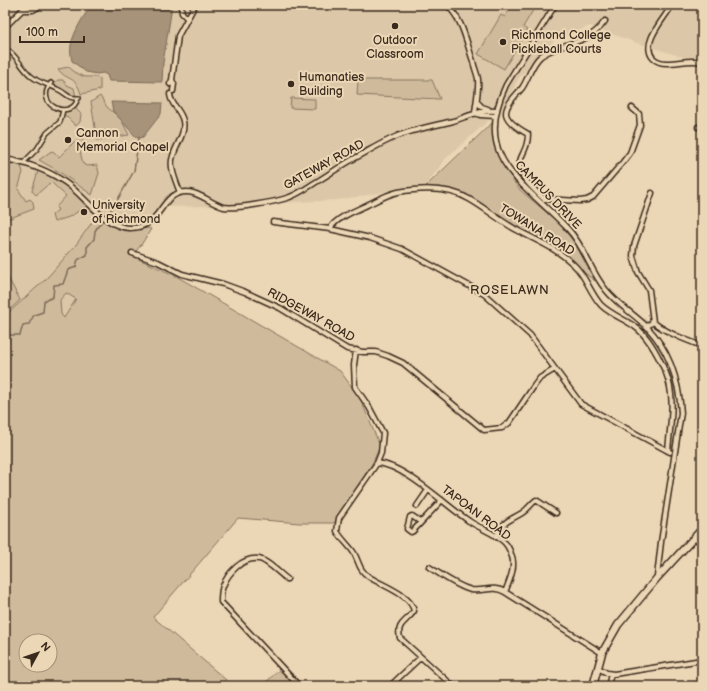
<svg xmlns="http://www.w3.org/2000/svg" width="707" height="691" font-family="'Balsamiq Sans',sans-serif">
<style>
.built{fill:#dcc8a8}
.green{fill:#cfbb9c;stroke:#85725d;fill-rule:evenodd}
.water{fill:#a6937a;stroke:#7b6955}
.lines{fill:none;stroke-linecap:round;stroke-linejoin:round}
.stream{stroke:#7b6955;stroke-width:1.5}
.minor-tunnel{stroke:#c8b497;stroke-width:4;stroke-dasharray:4 2;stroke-linecap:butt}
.pedestrian-casing{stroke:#3b2a1e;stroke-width:6}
.minor-casing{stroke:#3b2a1e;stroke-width:7}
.secondary-casing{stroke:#3b2a1e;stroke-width:9}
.pedestrian{stroke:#ebd7b5;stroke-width:3}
.minor{stroke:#ebd7b5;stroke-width:4}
.secondary{stroke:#ebd7b5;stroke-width:6}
.poi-dot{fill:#3b2a1e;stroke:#ebd7b5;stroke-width:1.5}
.labels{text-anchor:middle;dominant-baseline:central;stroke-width:4;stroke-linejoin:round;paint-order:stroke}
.poi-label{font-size:12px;fill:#3b2a1e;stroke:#ebd7b5;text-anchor:start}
.street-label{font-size:12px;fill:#3b2a1e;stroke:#ebd7b5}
.neighbourhood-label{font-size:13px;letter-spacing:1px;fill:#3b2a1e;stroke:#ebd7b5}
</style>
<rect width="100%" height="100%" fill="#ebd7b5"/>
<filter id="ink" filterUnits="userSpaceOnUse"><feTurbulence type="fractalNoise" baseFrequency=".025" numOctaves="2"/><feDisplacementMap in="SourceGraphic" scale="8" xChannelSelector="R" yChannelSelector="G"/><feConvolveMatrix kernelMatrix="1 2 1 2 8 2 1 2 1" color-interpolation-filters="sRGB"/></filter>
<g filter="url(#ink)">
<path class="built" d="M5 5H702V63L637 43 590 26 555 40 519 78 503 108 446 158 426 185 338 200 217 206 167 207 148 228 5 421Z"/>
<path class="green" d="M512 5H531L535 7 523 27 527 30 504 69 478 54 501 15 505 17Z
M69 67C74 72 80 76 87 77 92 77 96 76 100 79V90L81 94C75 74 67 82 58 69Z
M58 80H63L67 85 74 88 76 97C66 96 61 88 51 85Z
M358 80H432L440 99 357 95Z
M100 96 107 107 121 119 129 135 97 140 91 102Z
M291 98 315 99V109L290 108Z
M74 107 81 114 80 122 76 126 64 114 65 111Z
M494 121 500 156 514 182 520 190 559 223 575 243 595 281 547 244 460 193 425 187Z
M80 136 86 144 80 151 83 164 87 166 97 165 99 173 92 195C74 182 58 170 39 160L50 152 53 151 59 157Z
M16 163 21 166 23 172 18 189 26 201 30 199 33 202 34 209 10 218 5 221V164L13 165Z
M38 171C56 175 77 190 87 206L69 217 54 222 52 215 58 210 56 207 66 196 51 182 36 195 32 191Z
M98 214C117 230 124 232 148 228L151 229 141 245 132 256 176 276 340 371 360 398 380 446 372 464 334 523H300L238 518 153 617 233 686H5V316L46 279 75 246ZM66 293 76 299 64 318 61 314 60 300ZM26 641H50V665H26Z
M5 272 20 300 5 314Z
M280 669 297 686H262Z"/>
<path class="water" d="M93 5H171V13L163 63 162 82 109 81 107 75 103 73 97 74 86 72 72 61C71 56 70 50 71 45 73 34 84 13 93 5Z
M111 102 162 103 161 114 143 137 140 138 136 137 113 111Z"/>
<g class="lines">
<path class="stream" d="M5 346 8 343 9 335H20L23 325 29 324 34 315 43 312 44 301 53 297 54 285 63 284 68 270 76 267C78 256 79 260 87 255V247L94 239 95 231 98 226 114 206 134 171 139 137"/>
<path class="minor-tunnel" d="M170 94V84"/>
<g class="pedestrian-casing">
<path id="pedestrian" d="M5 48C17 55 20 66 30 75 38 83 48 84 57 89 67 93 67 99 79 98
M51 83C33 105 72 122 78 98
M25 161 37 149 47 133 60 122 63 110"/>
</g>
<g class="minor-casing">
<path id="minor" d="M181 5 182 13 187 18
M447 5C463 20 466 41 473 61 474 67 477 73 478 79 479 90 476 102 475 113
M555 5 506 85C471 159 524 182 568 229 585 247 590 271 606 290 618 305 634 314 647 327 669 350 679 381 681 413L661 542 657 577
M672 5C665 18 640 43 653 58 657 62 662 63 667 63 679 63 690 59 702 62
M22 10H33L42 5
M605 21C587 47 564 40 541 56 531 64 529 78 522 88 517 94 510 100 507 108 506 110 506 111 506 114 508 123 521 130 528 134 528 144 525 149 521 158 514 174 534 189 544 199L580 201 587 200 593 197 623 162 630 153 640 125 639 114 632 108
M5 27 27 5
M172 80 174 84 173 91
M170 84 172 80 178 36 195 5
M170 94C170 104 181 110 183 121 186 135 174 147 172 160 170 170 177 183 180 193
M477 102 482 107 488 109
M475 113 480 115 495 116
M698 127H702
M5 159C27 163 48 170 66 183 86 197 103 226 129 228 160 229 159 199 179 193 197 188 208 203 224 207 236 209 274 202 287 198 297 195 305 189 313 184 328 175 342 165 357 157 372 149 389 138 406 133 421 128 437 125 453 121 467 117 481 109 496 111
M652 193 634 246 633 256 638 272 649 290 653 322
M273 222 330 229 370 238 402 249 484 294 530 335 581 404 670 452
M330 229C335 218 357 210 367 205 377 200 388 194 398 192 421 188 449 187 469 199 485 208 499 220 515 229 535 240 557 248 574 265 586 276 590 293 601 305 610 314 624 319 634 326 649 336 659 357 666 373 676 398 670 425 668 451
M132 253 158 262 182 274 223 284 245 292 280 308 347 349 363 352H376L388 356 403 363 484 430 502 428 509 423 534 386 540 378 555 369
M646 327 653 322C667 333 686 340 702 346
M356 350 354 365 355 387 369 407 383 433 381 453 377 463 339 518 337 531C341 539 349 545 354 553 359 562 359 570 368 576 380 585 411 594 414 611 407 622 396 623 400 638L453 686
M377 463C405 465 445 505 469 521 479 528 497 534 505 543 508 546 510 551 511 554 517 565 509 582 505 592L602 653
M417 506 428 490
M421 522 412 516 410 517 407 529 411 532 413 531 442 500
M496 537C504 520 507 522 522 513 527 510 531 504 536 500L556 513
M693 539 702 541
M429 567C442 575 456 586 471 590 485 592 492 585 505 592
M287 579C280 574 267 560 259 559 242 557 228 573 223 586 221 591 221 597 221 602L299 686
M598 668 607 673 614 674 702 660
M390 686 420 658
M608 686 611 674"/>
</g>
<g class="secondary-casing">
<path id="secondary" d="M593 686 602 653 618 625 657 578 702 529"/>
</g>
<use href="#pedestrian" class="pedestrian"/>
<use href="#minor" class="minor"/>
<use href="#secondary" class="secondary"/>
</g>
</g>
<g class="poi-dot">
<circle cx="395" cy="26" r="4"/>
<circle cx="503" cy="42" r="4"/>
<circle cx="291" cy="84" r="4"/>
<circle cx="68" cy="140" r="4"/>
<circle cx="84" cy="212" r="4"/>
</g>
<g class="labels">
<g class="poi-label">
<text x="511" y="35">Richmond College<tspan x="511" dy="14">Pickleball Courts</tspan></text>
<text x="395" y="40" text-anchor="middle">Outdoor<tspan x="395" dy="14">Classroom</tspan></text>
<text x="299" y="77">Humanaties<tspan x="299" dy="14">Building</tspan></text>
<text x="76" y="133">Cannon<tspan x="76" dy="14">Memorial Chapel</tspan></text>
<text x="92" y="205">University<tspan x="92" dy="14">of Richmond</tspan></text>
</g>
<g class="street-label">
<text transform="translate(324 165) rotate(-29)">GATEWAY ROAD</text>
<text transform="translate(548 195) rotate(46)">CAMPUS DRIVE</text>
<text transform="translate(537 230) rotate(32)">TOWANA ROAD</text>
<text transform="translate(311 315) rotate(29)">RIDGEWAY ROAD</text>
<text transform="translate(476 513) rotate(37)">TAPOAN ROAD</text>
</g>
<g class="neighbourhood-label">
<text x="510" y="290">ROSELAWN</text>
</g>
</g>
<rect width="707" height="691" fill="none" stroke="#ebd7b5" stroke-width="20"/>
<rect x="10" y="10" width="687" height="671" fill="none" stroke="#3b2a1e" stroke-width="1.5" filter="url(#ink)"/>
<g transform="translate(38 653) rotate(50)"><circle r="19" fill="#ebd7b5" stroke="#a59279"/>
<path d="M0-3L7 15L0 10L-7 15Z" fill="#3b2a1e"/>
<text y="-6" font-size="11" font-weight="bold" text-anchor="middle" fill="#3b2a1e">N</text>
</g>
<path d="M20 36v6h64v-6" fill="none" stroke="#3b2a1e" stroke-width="2"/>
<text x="26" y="36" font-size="12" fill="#3b2a1e" stroke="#ebd7b5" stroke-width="3" paint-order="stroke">100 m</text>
</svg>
